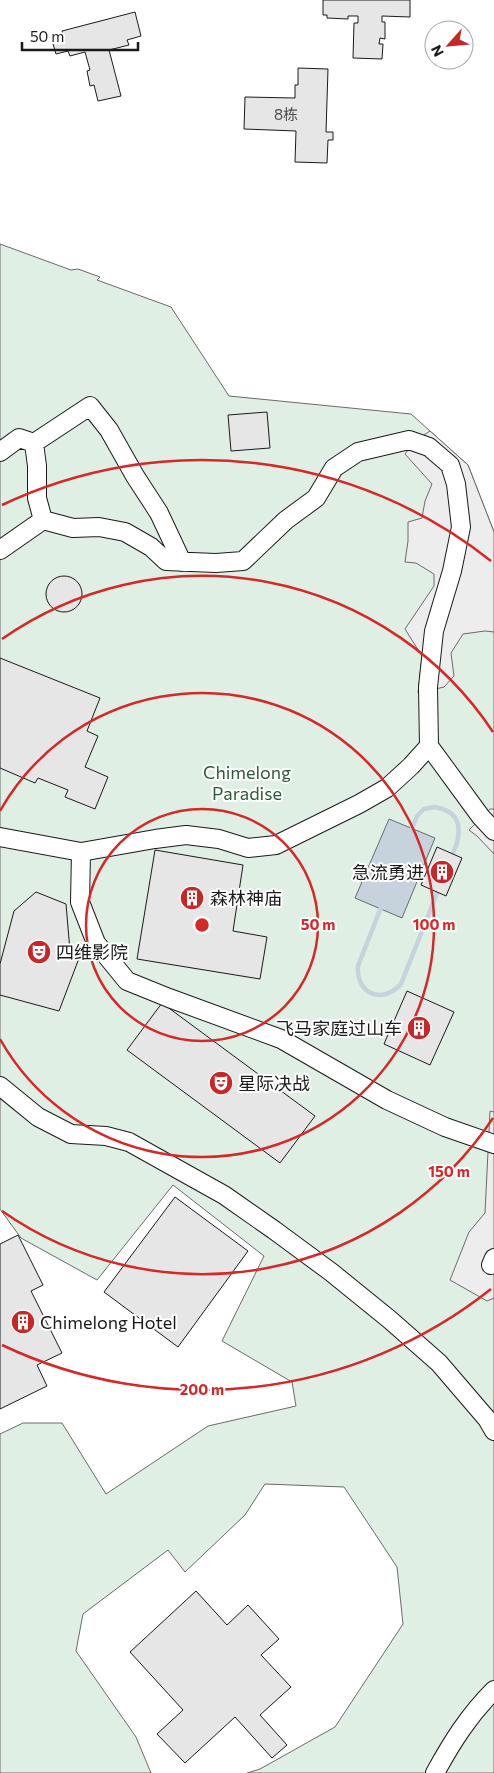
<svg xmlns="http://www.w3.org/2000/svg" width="494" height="1773" font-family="Commissioner,'Noto Sans SC',sans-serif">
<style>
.green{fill:#e0efe3;stroke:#6a6a6a}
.parking{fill:#ededed;stroke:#6a6a6a}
.water{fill:#c6d2dc;stroke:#6a6a6a}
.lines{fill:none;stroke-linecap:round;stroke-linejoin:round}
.stream{stroke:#c6d2dc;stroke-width:4.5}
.building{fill:#e6e6e6;stroke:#1a1a1a}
.minor-casing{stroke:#1a1a1a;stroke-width:20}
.minor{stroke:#fff;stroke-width:18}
.ring{fill:none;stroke:#d62828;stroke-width:2.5}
.labels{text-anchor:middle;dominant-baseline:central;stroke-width:4;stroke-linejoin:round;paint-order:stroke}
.number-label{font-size:15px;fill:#4d4d4d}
.park-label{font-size:18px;fill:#2b5a34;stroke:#fff}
.poi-label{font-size:18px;fill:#1a1a1a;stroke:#fff;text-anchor:start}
.centre{fill:#d62828;stroke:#fff;stroke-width:2.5}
.ring-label{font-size:15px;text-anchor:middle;font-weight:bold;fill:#d62828;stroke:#fff;stroke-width:4;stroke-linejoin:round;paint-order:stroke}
</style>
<rect width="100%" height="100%" fill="#fff"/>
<path class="green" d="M0 244 71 270 78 269 100 277 97 280 171 307 229 396 411 414 468 465 494 532V1773H247L260 1769 335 1727 403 1624 397 1567 344 1487 265 1484 245 1515 185 1572 168 1550 83 1614 76 1651 136 1737 151 1773H0V1434L23 1423H62L106 1494 208 1426 296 1406 292 1382 222 1341 264 1256 173 1185 97 1280 21 1238 0 1209Z"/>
<path class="parking" d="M430 431 468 465 494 532V632L485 631 463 634 451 653 454 676 444 687 418 693 422 656 405 629 434 586V574L416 563 405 562 408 541V522L422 518 425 501 432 484 405 454 414 442Z
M490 809H494V854L477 836 469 830Z
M490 1111 494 1112V1298L487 1301 450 1280 469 1232 485 1213Z"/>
<path class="water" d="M389 819 435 838 402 918 355 898Z"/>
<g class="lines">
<path class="stream" d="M435 807C456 811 462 822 457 843L401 984C382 1005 356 994 358 966L417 816 424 809Z"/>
</g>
<path class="building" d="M323 0H410V17L382 16V22H385V39L380 38 379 44H383L382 59 353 58 354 23H358V16H348V19L327 18V15H323Z
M135 12 141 36 127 40 129 45 109 50 121 96 98 101 94 85 90 86 87 71 90 70 85 52 70 56 68 51 56 54 51 37 63 34 62 31Z
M298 68 328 69 326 132H333V140H328L327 163 295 162 296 131 244 129 245 97 295 98V85H298Z
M267 412 270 448 231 451 228 415Z
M46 594a18 18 0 1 1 36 0a18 18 0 1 1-36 0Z
M0 658 100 698 87 731 98 736 85 767 108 777 95 809 65 797 68 790 38 778 35 783 0 768Z
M437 847 462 858 446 896 421 885Z
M155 850 243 865 233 931 267 937 260 979 137 959Z
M36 892 66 904 70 951 81 953 59 1011 0 995V964L14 911Z
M407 991 454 1012 430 1065 384 1044Z
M162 1003 315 1116 280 1163 127 1050Z
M175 1197 248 1251 178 1347 104 1292Z
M18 1235 43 1285 31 1291 62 1353 37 1365 47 1386 0 1409V1244Z
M196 1591 227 1625 248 1605 279 1639 261 1655 291 1687 260 1715 287 1745 272 1758 235 1717 185 1763 157 1734 183 1710 130 1652Z"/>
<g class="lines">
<g class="minor-casing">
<path id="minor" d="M34 443 90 406 109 430 135 476 159 513 182 562
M0 452 19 438 34 443 37 466V498L43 520
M0 550 43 520 73 528 99 527 125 532 151 547 166 561 216 563 243 561 286 520 316 498 334 468 358 452 409 440 429 447 450 465 456 484 461 527 452 571 434 631 428 687 429 746 481 817 494 831
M0 837 81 852 155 839 186 835 219 839 248 848 276 845 359 804 387 788 411 766 429 746
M81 852 80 902 96 943 127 981 169 998 281 1039 387 1100 445 1127 494 1144
M0 1086 38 1117 71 1134 106 1136 129 1142 224 1195 274 1230 331 1272 389 1319 439 1363 487 1419 494 1431
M491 1265 494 1258
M435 1773C452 1742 469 1715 494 1690"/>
</g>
<use href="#minor" class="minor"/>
</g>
<g class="ring">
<circle cx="202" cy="925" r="116"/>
<path d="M0 811A232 232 0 1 1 0 1039"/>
<path d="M493 1118A349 349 0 0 1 2 1211M2 639A349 349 0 0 1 493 732"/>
<path d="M491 1289A465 465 0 0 1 2 1345M2 505A465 465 0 0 1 491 561"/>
</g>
<defs>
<g id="building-disc" transform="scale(1.25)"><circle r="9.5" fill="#c62828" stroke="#fff"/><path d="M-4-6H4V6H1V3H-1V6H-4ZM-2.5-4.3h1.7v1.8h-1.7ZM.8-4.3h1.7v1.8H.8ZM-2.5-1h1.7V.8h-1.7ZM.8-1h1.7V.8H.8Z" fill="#fff"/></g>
<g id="theatre-disc" transform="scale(1.25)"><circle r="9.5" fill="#c62828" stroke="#fff"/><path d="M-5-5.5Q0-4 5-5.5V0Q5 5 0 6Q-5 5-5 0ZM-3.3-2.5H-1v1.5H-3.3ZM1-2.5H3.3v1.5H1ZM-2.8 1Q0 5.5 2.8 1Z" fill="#fff"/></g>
</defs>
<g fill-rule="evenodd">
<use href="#building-disc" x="442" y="872"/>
<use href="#building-disc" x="192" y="898"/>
<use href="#theatre-disc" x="39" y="952"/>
<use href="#building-disc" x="419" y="1028"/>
<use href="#theatre-disc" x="221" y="1083"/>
<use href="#building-disc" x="23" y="1322"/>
</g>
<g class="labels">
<g class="number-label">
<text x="286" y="114">8栋</text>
</g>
<g class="park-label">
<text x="247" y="772">Chimelong<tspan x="247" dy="21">Paradise</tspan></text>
</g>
<g class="poi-label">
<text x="424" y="872" text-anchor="end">急流勇进</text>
<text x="210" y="898">森林神庙</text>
<text x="56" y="952">四维影院</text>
<text x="402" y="1028" text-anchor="end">飞马家庭过山车</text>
<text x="238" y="1083">星际决战</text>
<text x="40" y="1322">Chimelong Hotel</text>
</g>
</g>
<circle cx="202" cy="925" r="8" class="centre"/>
<g class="ring-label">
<text x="318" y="930">50 m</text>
<text x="434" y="930">100 m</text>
<text x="449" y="1177">150 m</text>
<text x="202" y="1395">200 m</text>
</g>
<g transform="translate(449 45) rotate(243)"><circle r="24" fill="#ffffff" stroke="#a3a3a3"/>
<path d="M0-4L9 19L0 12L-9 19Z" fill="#c62828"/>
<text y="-8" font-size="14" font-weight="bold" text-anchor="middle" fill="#1a1a1a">N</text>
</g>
<path d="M22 42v8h116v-8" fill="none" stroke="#1a1a1a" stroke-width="2.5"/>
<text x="30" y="42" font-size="15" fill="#1a1a1a" stroke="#ffffff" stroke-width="4" paint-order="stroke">50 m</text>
</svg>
